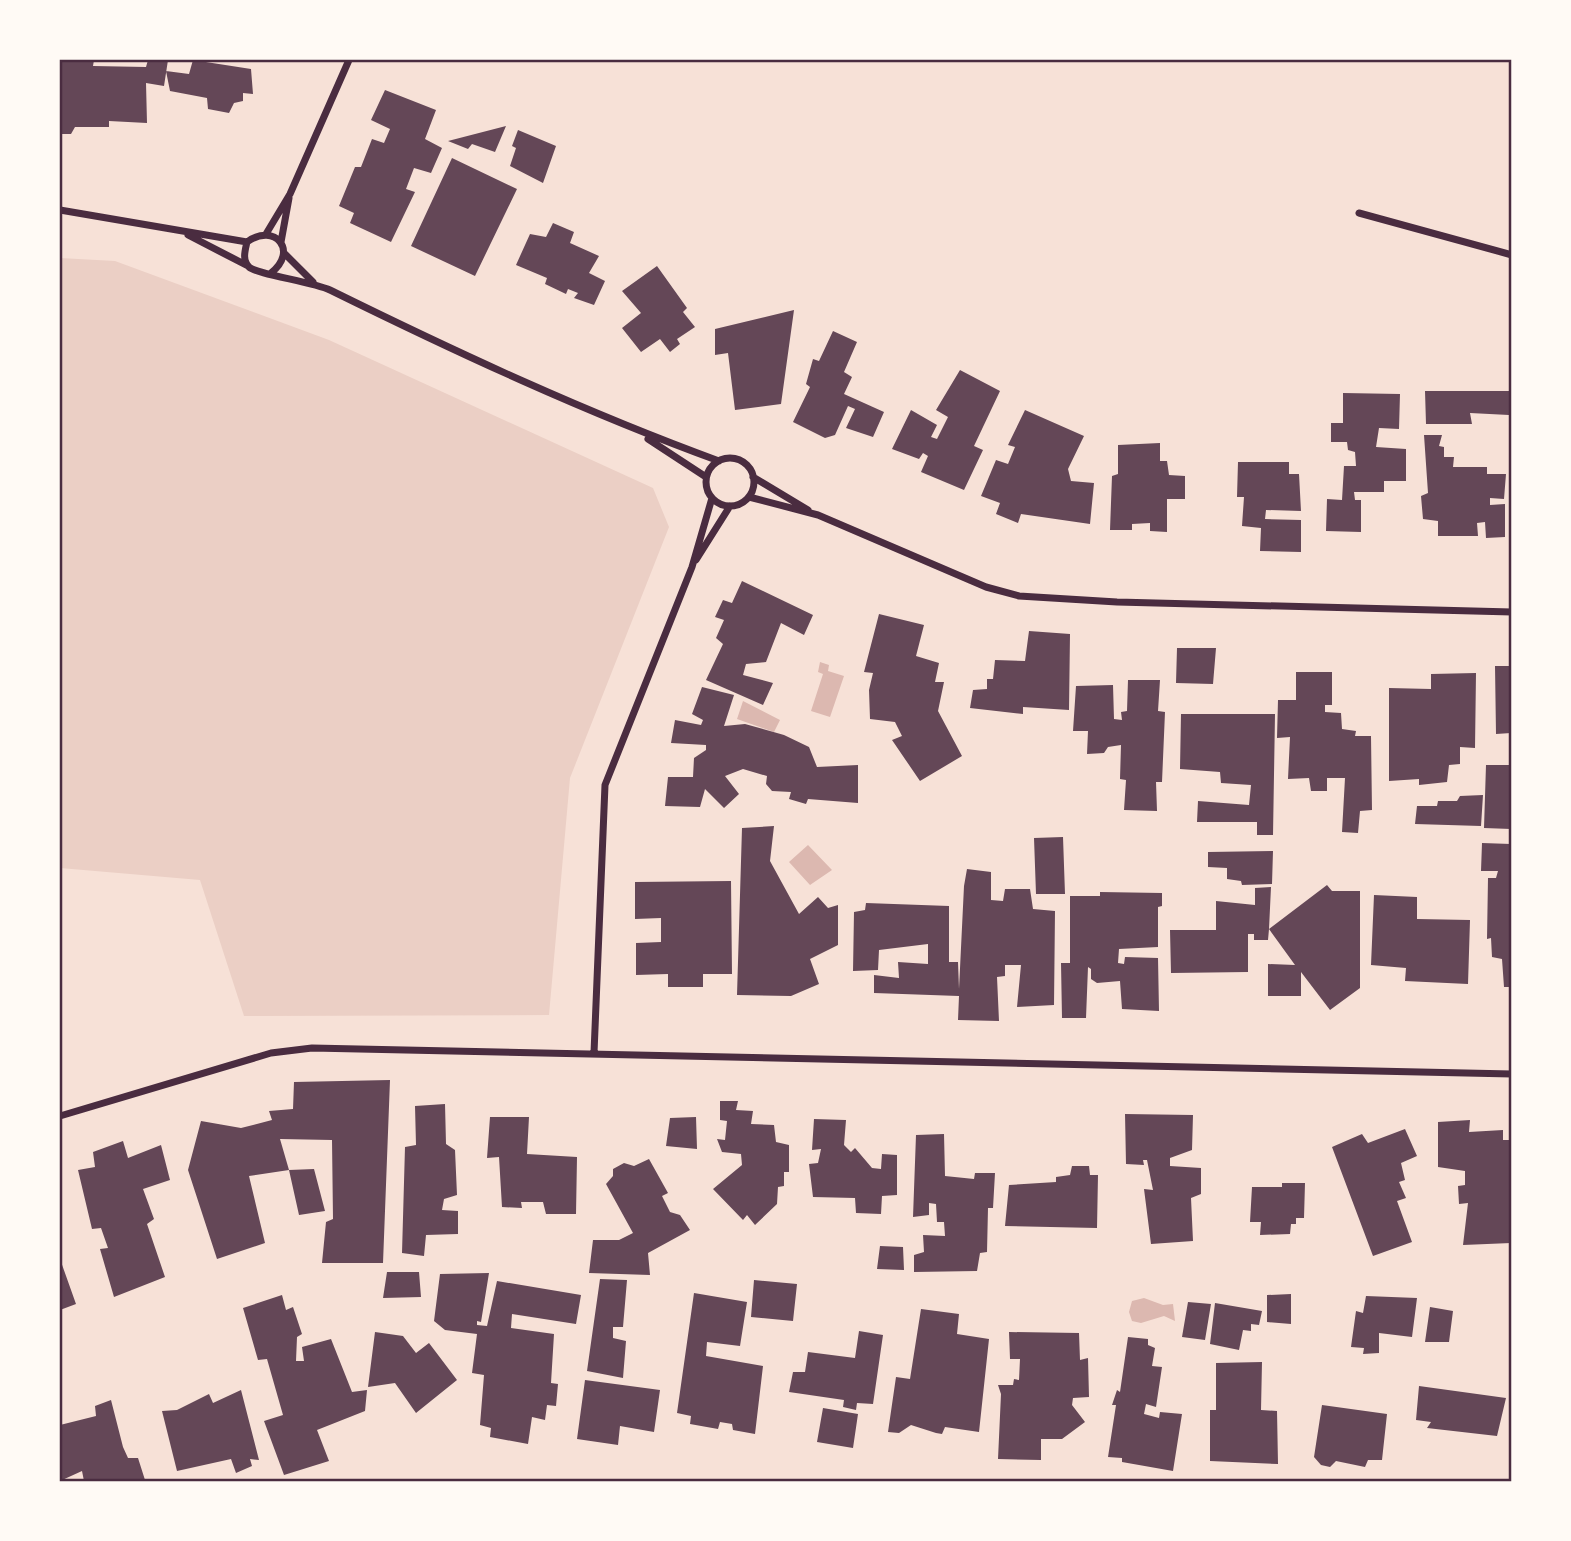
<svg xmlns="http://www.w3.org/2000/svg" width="1571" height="1541" font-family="'Golos Text',sans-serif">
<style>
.green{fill:#ebcfc5}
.water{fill:#dcb8b0}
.building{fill:#644757}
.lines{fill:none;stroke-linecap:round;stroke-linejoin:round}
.minor{stroke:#4a2c40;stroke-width:7}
.neatline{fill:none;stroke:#4a2c40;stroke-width:2.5}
</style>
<rect width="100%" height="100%" fill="#f7e1d7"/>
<path class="green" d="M60 258 115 261 329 340 653 488 669 527 570 778 549 1015 244 1016 200 880 60 868Z"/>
<path class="water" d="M820 662 829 665 828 671 844 676 830 717 811 711 823 674 818 672Z
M743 701 780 720 774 732 737 719Z
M808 845 832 870 810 885 789 862Z
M1144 1298 1163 1305 1173 1304 1175 1321 1164 1316 1141 1323 1132 1321 1129 1312 1132 1301Z"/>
<path class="building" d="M60 60H94L93 66 146 67 148 60H168L164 86 146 83 147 123 109 121V127H75L71 134H60Z
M193 60 251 69 253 94 243 93V101L234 103 229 113 208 109 207 98 170 91 166 71 189 74Z
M385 90 436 110 425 139 442 148 431 173 414 168 406 189 415 192 391 242 350 223 354 213 339 206 355 167H361L372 139 384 143 390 129 371 120Z
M506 126 495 152 472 144 468 149 448 141Z
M518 130 556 146 543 183 510 166 516 148 512 146Z
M452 158 517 189 475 276 411 246Z
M553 223 574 232 570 243 599 256 589 273 605 281 594 305 574 298 578 293 568 289 566 294 545 284 547 278 516 265 530 234 546 237Z
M657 266 687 308 683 312 695 327 677 339 680 344 670 352 660 339 641 352 622 328 641 313 622 291Z
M794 310 781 404 735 410 728 353 715 355V329Z
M833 331 857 342 844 372 852 377 844 394 884 412 873 437 846 428 855 409 848 406 835 435 825 438 793 422 810 387 806 384 813 359 819 361Z
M960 370 1000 391 974 446 983 450 964 490 921 472 928 456 923 453 919 459 892 449 911 410 937 425 931 437 937 439 948 417 936 410Z
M1425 391H1509V415L1470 413 1472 424H1426Z
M1343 393 1400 394 1399 429 1379 428 1376 447 1406 449V481H1384V492H1354L1355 500H1361V532L1326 531 1327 499 1342 500 1344 466H1356L1355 452 1348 450 1347 442H1331V423H1343Z
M1025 410 1084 436 1068 469 1071 481 1094 483 1090 524 1021 514 1018 523 996 514 1000 503 981 496 996 460 1008 464 1015 447 1008 445Z
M1424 435H1442L1439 446 1444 447V457H1454L1453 467H1487V474H1506L1504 499 1490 498V505L1505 504V537L1486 538 1485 522 1477 523 1478 536H1438V521L1423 519 1421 496 1428 493Z
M1160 443V461H1167L1169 475 1185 476V499H1167V532L1150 531V523L1132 524V530H1110L1112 476 1118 474V445Z
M1238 462H1289V474H1299L1301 511 1266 510 1265 519 1301 520V552L1260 551 1261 528 1242 526 1244 497H1237Z
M742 581 813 615 804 635 781 623 766 662 746 664 743 675 773 683 763 705 706 680 723 644 716 638 724 620 715 617 723 600 732 603Z
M879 614 924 625 916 656 939 663 935 682H944L938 711 962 756 920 781 892 740 902 736 895 722 870 719 869 690 873 673 864 672Z
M1029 631 1070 634 1069 710 1023 707V714L970 708 973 690 987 689V679H993L995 660 1025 661Z
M1177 648H1216L1213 684 1176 683Z
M1495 666H1511V733L1496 734Z
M1296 672H1332V705H1325V712L1341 713 1342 729 1356 731 1355 736H1371L1372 810 1360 811 1358 833 1342 832 1345 778H1327V791H1311L1309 778 1288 779 1290 737 1277 738 1278 700H1296Z
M1476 673 1475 748 1460 747V764L1449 765 1447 782 1419 785V779L1389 781V688L1431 689V674Z
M1128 680H1160L1158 711 1165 712 1162 782H1156L1157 811 1124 810 1126 780 1120 779 1121 745 1108 747 1104 753 1087 754 1088 731H1073L1076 686 1113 685 1114 719 1122 720 1121 712 1127 711Z
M702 687 734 695 724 726 745 724 784 735 809 747 817 767 858 765V803L808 799 806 804 789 799 791 792 772 791 766 784 767 776 743 769 725 776 739 794 724 808 705 789 700 807 665 806 668 777H693L694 758 706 750V745L671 743 675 720 701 725 703 720 692 714Z
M1181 714H1275L1273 835H1257V822H1197L1198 801 1249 805 1251 785 1221 783 1220 772 1180 769Z
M1486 765H1511V829L1484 828Z
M1483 795 1481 826 1415 824 1417 806H1437L1438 801H1457L1460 796Z
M774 826 770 861 799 914 818 897 828 908 838 905V945L810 959 819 984 791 996 737 995 742 828Z
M1063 837 1065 894H1036L1034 838Z
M1482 843 1511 844V987H1504L1502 959 1492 957 1491 938 1487 939 1488 878H1496L1498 871H1481Z
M1273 851 1272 884 1242 885 1241 881 1227 879V868L1208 867V852Z
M967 869 991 872V900L1003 901 1005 889H1030L1033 909 1055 911 1054 1005 1017 1007 1021 965H1005V976L997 977 999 1021 958 1020 959 996 874 993V975L899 978 898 962 928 964V944L879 950 878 970 853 971 854 912 865 910 866 903 949 906V962H958L959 989 964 886Z
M731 881 732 974H703V987H668V974L636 975V943L661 942V918L635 919V882Z
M1327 885 1332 891H1360V988L1330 1010 1301 972V996H1268V964L1295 965 1269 929 1268 940H1254V934H1248V972L1171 973 1170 930H1216V901L1255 905V888L1271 887 1269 929Z
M1100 892 1162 893V906L1158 907V947L1119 949 1118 963 1124 964 1125 957 1158 958 1159 1011 1122 1009 1120 981 1097 983 1091 979V969L1088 967 1086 1018H1062L1061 963H1070V896H1100Z
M1374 895 1417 897V919L1470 920 1468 984 1405 981 1406 968 1371 965Z
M390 1080 383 1263H322L326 1222 333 1219 332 1140 280 1139 289 1170 249 1176 265 1243 217 1259 188 1170 201 1121 241 1128 272 1120 269 1111 293 1109 294 1082Z
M720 1101H738L736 1110 753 1111 751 1124 774 1125 776 1142 789 1145V1172H784V1186L778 1187 777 1204 755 1225 747 1215 743 1220 713 1189 742 1165 741 1154 722 1152 717 1139 725 1140 727 1121 720 1120Z
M445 1104 446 1144 455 1150 457 1195 444 1199 442 1210 458 1211V1234L426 1235 424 1256 402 1253 405 1147 416 1145 415 1106Z
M1125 1114 1193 1115 1192 1150 1170 1158V1166L1201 1168V1194L1191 1198 1193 1241 1151 1244 1144 1189 1153 1190 1147 1160H1143L1144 1165 1126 1164Z
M490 1117H529L527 1154 577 1157 576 1214H546L543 1202H521L522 1208 502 1207 499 1157 487 1158Z
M696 1117 697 1149 666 1146 670 1118Z
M814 1119 846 1120 844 1145 851 1152 855 1148 872 1168 881 1169 882 1154 897 1155V1195L882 1196 881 1214 856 1213 855 1198 813 1197 809 1164 818 1163 821 1149 812 1150Z
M1470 1120 1469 1132 1503 1130V1140H1511V1243L1463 1245 1468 1203 1459 1204 1458 1186 1465 1185V1171L1438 1167V1122Z
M1405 1129 1417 1156 1401 1163 1405 1180 1399 1182 1406 1198 1397 1201 1412 1242 1373 1256 1332 1147 1362 1134 1368 1143Z
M944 1134 945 1176 974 1179 975 1173H995L993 1208H988L987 1252 980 1253 977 1271 914 1272V1255L924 1252 923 1235 945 1236 944 1222H937L936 1204 929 1203V1215L913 1217 916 1135Z
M123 1141 128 1158 161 1145 170 1180 143 1189 154 1219 147 1224 165 1277 114 1297 100 1249 108 1248 101 1228 92 1229 78 1170 95 1167 93 1152Z
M649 1159 668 1193 662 1196 670 1212 680 1215 690 1230 648 1253 650 1275 589 1273 593 1240H619L633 1233 606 1184 613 1176V1169L624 1163 634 1166Z
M1072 1166H1089L1090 1175H1098L1097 1228 1005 1226 1009 1185 1056 1182V1177L1070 1175Z
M314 1169 325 1211 299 1215 289 1170Z
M1282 1183H1305L1304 1218H1296V1224H1291L1290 1234 1260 1235 1261 1222H1250L1252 1187H1282Z
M880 1246 903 1247 904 1270 877 1269Z
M60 1259 76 1304 60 1310Z
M387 1272H419L421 1297 383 1298Z
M489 1273 481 1322 477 1321V1325L487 1326 497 1281 581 1295 576 1324 512 1314 511 1328 554 1334 551 1383 558 1384 556 1406 547 1405 545 1420 532 1417 528 1444 490 1437 491 1428 480 1425 484 1375 472 1373 477 1334 445 1330 434 1321 440 1274Z
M600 1279 627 1280 623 1327H613V1338L626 1341 623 1378 587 1371Z
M754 1280 797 1284 793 1321 751 1317Z
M694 1293 747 1302 740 1346 707 1342 706 1356 763 1366 755 1434 733 1430 732 1424 720 1422 718 1429 690 1424 691 1416 677 1413Z
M1291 1294V1324L1267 1322V1295Z
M282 1295 286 1310 293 1307 302 1334 297 1337 296 1361H304L302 1347 331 1339 352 1392 367 1390 365 1411 317 1430 329 1461 284 1475 264 1421 283 1415 267 1359 258 1360 243 1308Z
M1366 1296 1417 1298 1412 1337 1379 1333V1353L1363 1354 1364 1348 1351 1347 1356 1311 1363 1313Z
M1188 1302 1211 1304 1205 1340 1182 1337Z
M1215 1303 1262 1311 1259 1325 1251 1324V1331L1243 1330 1239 1350 1210 1344Z
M1430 1307 1453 1311 1449 1342H1425Z
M921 1309 959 1314 957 1334 989 1339 979 1432 945 1427 942 1434 936 1433 911 1425 899 1433 888 1432 896 1377 910 1379Z
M859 1331 883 1335 873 1404 857 1403 856 1410 843 1407 844 1400 789 1392 793 1372H805L808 1352 855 1358Z
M375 1332 403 1336 416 1353 429 1343 457 1380 416 1413 395 1383 368 1387Z
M1009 1332 1079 1333 1080 1360 1088 1358 1089 1397 1073 1398 1072 1405 1085 1422 1062 1439H1041V1460L998 1459 1001 1394 998 1385H1013L1014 1379 1019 1380 1020 1359H1010Z
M1128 1337 1148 1339V1345L1155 1348 1152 1366 1162 1367 1156 1407 1146 1404 1144 1414 1159 1418 1160 1412 1182 1414 1173 1471 1122 1462V1458L1108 1457 1116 1405H1112L1117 1390 1120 1392Z
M1262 1362 1261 1410 1277 1411 1278 1464 1210 1461V1410H1216V1363Z
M585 1380 660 1390 654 1432 620 1426 618 1445 577 1439Z
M1419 1386 1506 1398 1497 1436 1427 1428 1431 1422 1416 1420Z
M241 1390 259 1460 250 1459 252 1466 236 1473 231 1459 177 1471 162 1411 177 1410 209 1394 213 1403Z
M111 1400 123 1447 128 1458H138L145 1480 84 1481 82 1471 60 1481V1425L96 1416 95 1406Z
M1322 1405 1387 1414 1382 1460H1368L1365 1467 1336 1461 1330 1467 1321 1465 1314 1457Z
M823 1408 858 1414 853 1448 817 1442Z"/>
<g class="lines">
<path class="minor" d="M60 210 247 242
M1359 213 1512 255
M266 234 290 194 349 60
M188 235 248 266
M281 242 289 198
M285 254 313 282
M271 273C299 251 275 222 247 242 245 251 242 260 249 267 256 274 313 282 330 290 458 353 585 412 719 461
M648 439 706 477
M706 482a24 24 0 1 1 48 0a24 24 0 1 1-48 0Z
M753 477 808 510
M749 497 818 515 986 587 1019 596 1117 602 1512 612
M696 560 730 506
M594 1053 605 785 692 567 712 498
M60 1116 271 1053 312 1048 1512 1074"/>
</g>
<rect width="1571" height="1541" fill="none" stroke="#fffaf5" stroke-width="122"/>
<rect x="61" y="61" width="1449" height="1419" class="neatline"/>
</svg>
